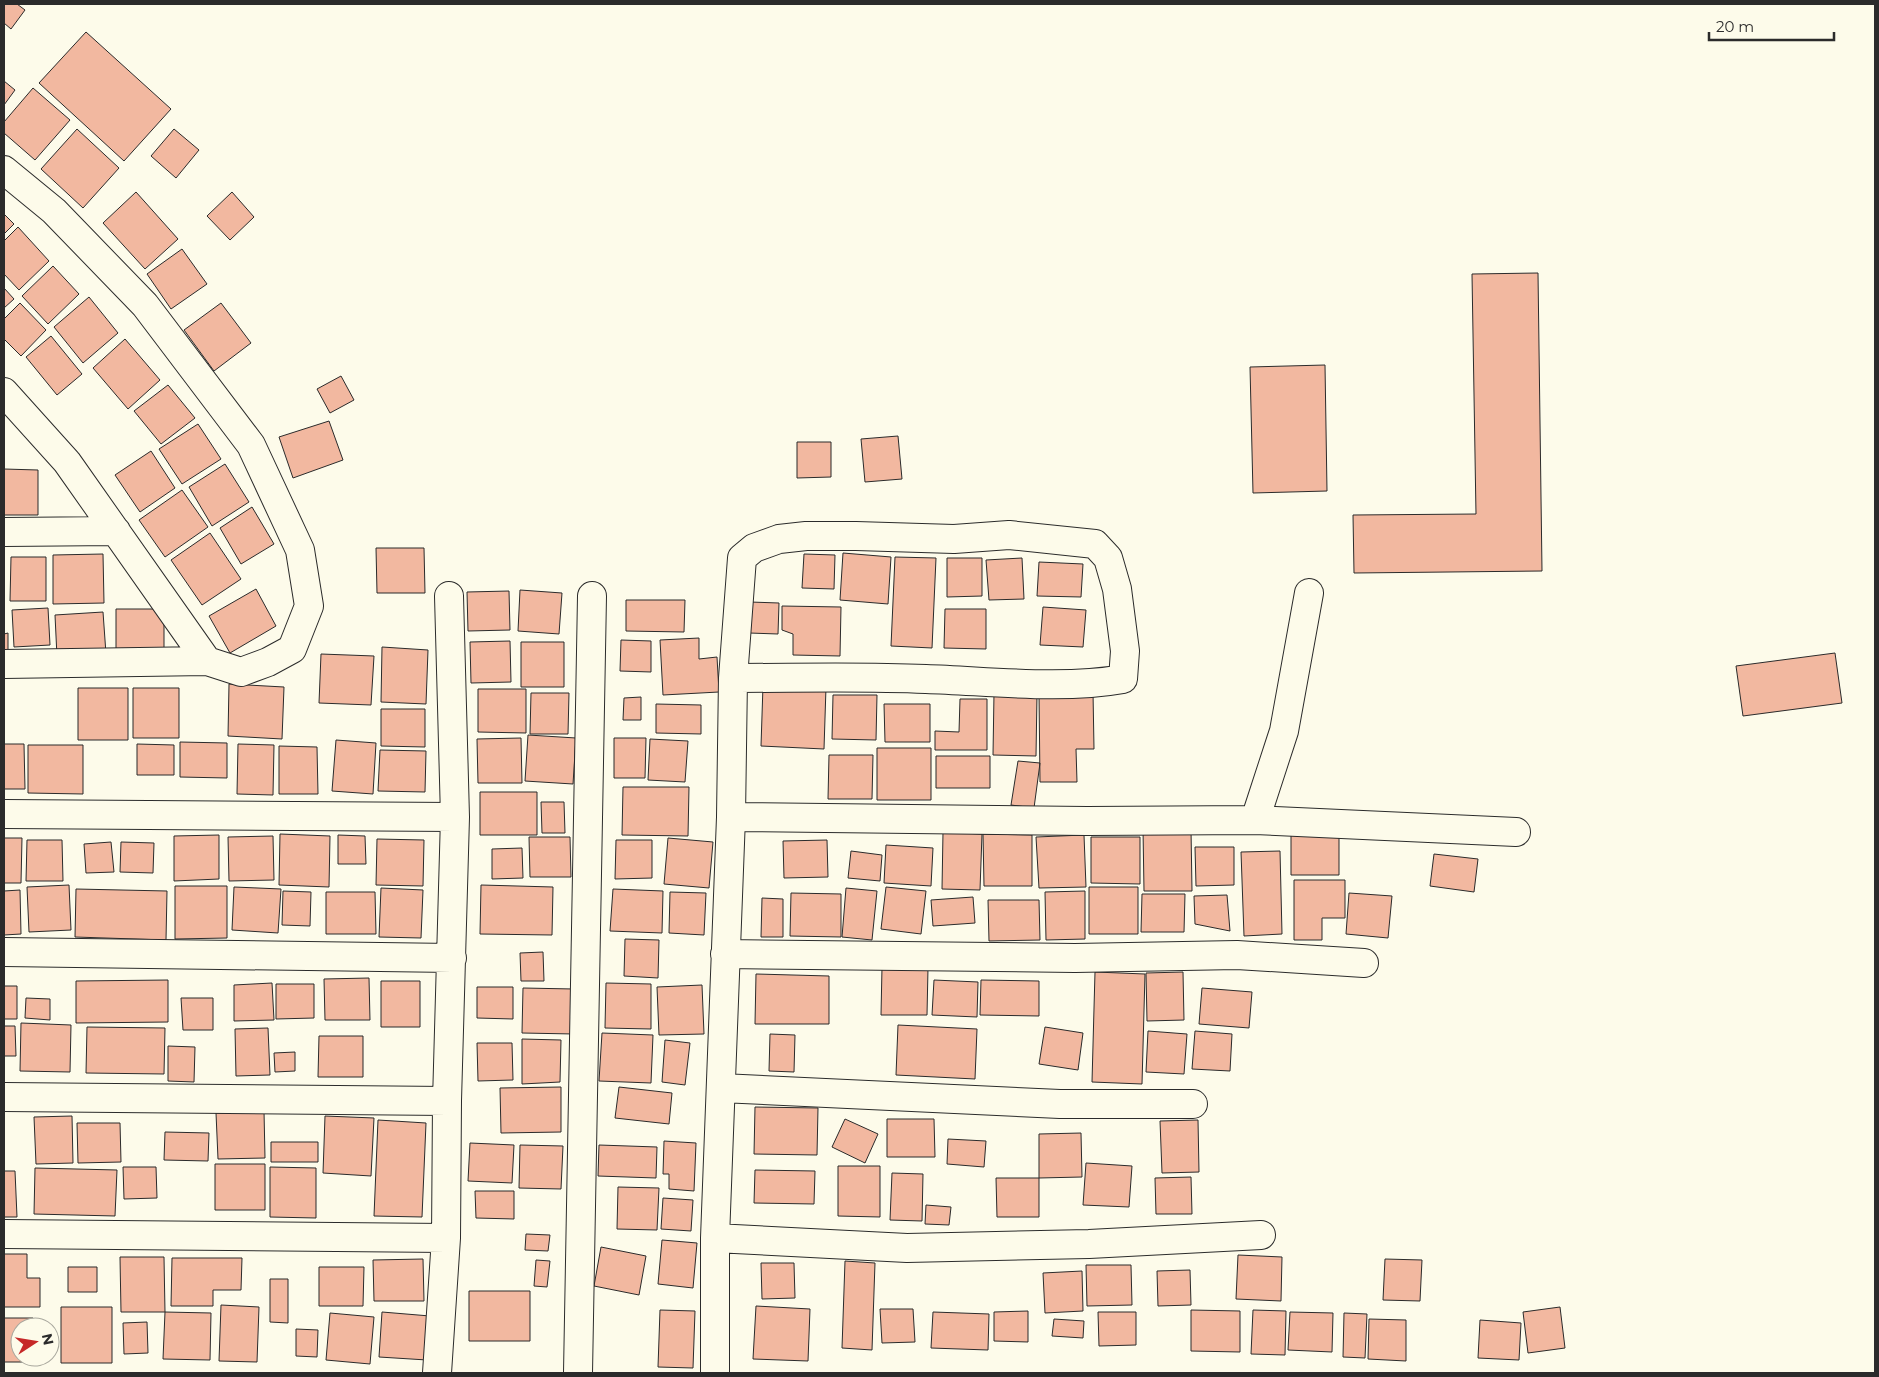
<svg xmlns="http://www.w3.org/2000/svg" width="1879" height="1377" font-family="Montserrat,sans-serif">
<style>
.building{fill:#f2b8a0;stroke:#2b2b2b}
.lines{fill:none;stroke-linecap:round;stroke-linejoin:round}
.minor-casing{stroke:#2b2b2b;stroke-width:30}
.minor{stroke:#fdfbea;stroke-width:28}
</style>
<rect width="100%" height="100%" fill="#fdfbea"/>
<path class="building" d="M4 4H17L25 10 11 29 4 23Z
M86 32 171 109 124 161 39 83Z
M4 81 15 90 4 105Z
M33 88 70 120 35 160 4 133V122Z
M77 129 119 168 83 208 41 169Z
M174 129 199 150 176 178 151 156Z
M136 192 178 239 145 269 103 223Z
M232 192 254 217 230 240 207 216Z
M4 214 14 224 4 234Z
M18 227 49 261 19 290 4 274V241Z
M182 249 207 284 171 309 147 274Z
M53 266 79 294 48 324 22 296Z
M1538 273 1542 571 1354 573 1353 515 1476 514 1472 274Z
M4 288 14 299 4 308Z
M89 297 118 333 83 363 54 327Z
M20 303 46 330 21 356 4 339V319Z
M221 303 251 343 214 371 184 330Z
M51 336 82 374 57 395 26 357Z
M125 339 160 380 128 409 93 368Z
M1325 365 1327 491 1253 493 1250 367Z
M341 376 354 400 330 413 317 389Z
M168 385 195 418 161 444 134 411Z
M329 421 343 460 293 478 279 437Z
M198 424 221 459 182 484 159 449Z
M898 436 902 479 865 482 861 439Z
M797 442H831V477L797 478Z
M151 451 175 488 140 512 115 475Z
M225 464 249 502 212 526 189 487Z
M4 469 38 470V515H4Z
M182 490 208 527 165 557 139 520Z
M252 507 274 544 241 564 220 528Z
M210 533 241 579 202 605 171 560Z
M376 548H424L425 593H377Z
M843 553 891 557 888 604 840 600Z
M103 554 104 603 53 604V555Z
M804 554 835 555 834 589 802 588Z
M11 557H46V601H10Z
M895 557 936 558 932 648 891 646Z
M947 558H982V596L947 597Z
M1022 558 1024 599 989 600 986 560Z
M1039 562 1083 564 1081 597 1037 596Z
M256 589 276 626 230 653 209 616Z
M520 590 562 593 559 634 518 631Z
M509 591 510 630 468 631 467 592Z
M626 600H685L684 632 626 631Z
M750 602 779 603 778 634 749 633Z
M782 606 841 607 840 656 793 655V634L782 630Z
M1043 607 1086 610 1083 647 1040 645Z
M48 608 50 645 14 647 12 610Z
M116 609H164V655H116Z
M945 609H986V649L944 648Z
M103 612 106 654 57 657 55 615Z
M8 633V654H4V634Z
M699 638V659L717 657 719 692 663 695 660 640Z
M621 640 651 641V672L620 671Z
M510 641 511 682 471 683 470 642Z
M521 642H564V687H521Z
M382 647 428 650 426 704 381 702Z
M1835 653 1842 703 1743 716 1736 666Z
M321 654 374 656 371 705 319 703Z
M229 684 284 687 282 739 228 736Z
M763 685 826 687 824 749 761 746Z
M78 688H128V740H78Z
M133 688H179V738H133Z
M478 689H526V733L478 732Z
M1093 692 1094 749H1076L1077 782H1040L1039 693Z
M531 693H569L568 734H530Z
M994 693 1037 694 1036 756 993 755Z
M833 695H877L876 740 832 739Z
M641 697V720H623L624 698Z
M960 699H987V750H935V731L959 732Z
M656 704 701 705V734L656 733Z
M884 704H930V742H885Z
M381 709H425V747L381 746Z
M528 735 576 738 573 784 525 781Z
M521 738 522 783H478L477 739Z
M614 738H646L645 778H614Z
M650 739 688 741 685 782 648 780Z
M336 740 376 743 373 794 332 791Z
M180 742 227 743V778L180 777Z
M4 744H24L25 789H4Z
M137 744 174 745V775H137Z
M238 744 274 745 273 795 237 794Z
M28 745H83V794L28 793Z
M279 746 317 747 318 794H279Z
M877 748H931V800H877Z
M380 750 426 751 425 792 378 791Z
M829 755H873L872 799H828Z
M936 756H990V788H936Z
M1018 761 1040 763 1034 808 1011 805Z
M623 787H689L688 836 622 835Z
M480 792H537V835H480Z
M541 802H564L565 833H542Z
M1143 829H1191L1192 891H1144Z
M943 832 982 834 980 890 942 889Z
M1291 832H1339V875H1291Z
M280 834 330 836 329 887 279 885Z
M983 834 1032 835V886H984Z
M219 835V879L174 881V836Z
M338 835 365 836 366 864H338Z
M1084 835 1086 887 1039 888 1036 837Z
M273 836 274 880 229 881 228 837Z
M529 837H570L571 877H530Z
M1091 837H1140V884L1091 883Z
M4 838H22L21 883H4Z
M668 838 713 842 709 888 664 884Z
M377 839 424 840 423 886 376 885Z
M27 840H62L63 881H26Z
M616 840H652V878L615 879Z
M827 840 828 877 784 878 783 841Z
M111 842 114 872 86 873 84 844Z
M121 842 154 843 153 873 120 872Z
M886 845 933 848 931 886 884 883Z
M1195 847H1234V885L1196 886Z
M522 848 523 878 492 879V849Z
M851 851 882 855 880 881 848 878Z
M1280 851 1282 934 1244 936 1241 852Z
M1434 854 1478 859 1474 892 1430 886Z
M1294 880H1345V918H1322V940H1294Z
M69 885 71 930 29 932 27 887Z
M481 885 553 887 552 935 480 934Z
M175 886H227V938L175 939Z
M234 887 281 889 278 933 232 930Z
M886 887 926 891 921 934 881 929Z
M1089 887H1138V934H1089Z
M381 888 423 890 421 938 379 937Z
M846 888 877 891 872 940 842 937Z
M76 889 167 891 166 940 75 937Z
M613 889 663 891 662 933 610 931Z
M20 890 21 934 4 935V891Z
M283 891 311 892 310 926 282 925Z
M1085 891V939L1046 940 1045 892Z
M326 892H375L376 934H326Z
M670 892 706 893 704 935 669 933Z
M791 893 841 894V937L790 936Z
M1349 893 1392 896 1388 938 1346 934Z
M1142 894H1185L1184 932H1141Z
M1227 895 1230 931 1195 924 1194 896Z
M973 897 975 923 933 926 931 900Z
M762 898 783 899V937H761Z
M988 900H1039L1040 940 989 941Z
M625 939 659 940 658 978 624 976Z
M543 952 544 981H521L520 953Z
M882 967 928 968 927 1015H881Z
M1095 972 1145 974 1142 1084 1092 1082Z
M1183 972 1184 1020 1147 1021 1146 973Z
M756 974 829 976V1024H755Z
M369 978 370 1020H325L324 979Z
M168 980V1022L76 1023V981Z
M934 980 978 982 977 1017 932 1015Z
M981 980 1039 981V1016L980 1015Z
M381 981H420V1027H381Z
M272 983 274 1020 234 1021V985Z
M606 983 651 984V1029L605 1028Z
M276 984H314V1018L276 1019Z
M702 985 704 1034 659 1035 657 987Z
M4 986H17V1019H4Z
M477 987H513V1019L477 1018Z
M523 988 574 989V1034L522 1033Z
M1202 988 1252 992 1249 1028 1199 1024Z
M26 998 50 999V1020L25 1018Z
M181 998H213V1030H183Z
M21 1023 71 1025 70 1072 20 1071Z
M898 1025 977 1029 975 1079 896 1075Z
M4 1026H15L16 1056H4Z
M87 1027 165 1028 164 1074 86 1073Z
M1045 1027 1083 1033 1078 1070 1039 1064Z
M268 1028 270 1075 236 1076 235 1029Z
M1148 1031 1187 1034 1184 1074 1146 1072Z
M1195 1031 1232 1034 1230 1071 1192 1069Z
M602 1033 653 1035 651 1083 599 1081Z
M770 1034 795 1035 794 1072 769 1071Z
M319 1036H363V1077H318Z
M522 1039 561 1040 560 1082 522 1084Z
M665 1040 690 1043 685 1085 662 1082Z
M477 1043H512L513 1080 478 1081Z
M168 1046 195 1047 194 1082 168 1081Z
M295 1052V1071L275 1072 274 1053Z
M561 1087V1132L501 1133 500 1088Z
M619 1087 672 1093 669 1124 615 1118Z
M755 1107 818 1108 817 1155 754 1154Z
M264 1111 265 1158 218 1159 216 1113Z
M72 1116 73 1163 36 1164 34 1117Z
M325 1116 374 1118 371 1176 323 1173Z
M845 1119 878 1134 865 1163 832 1147Z
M887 1119H934L935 1157H887Z
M378 1120 426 1123 422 1217 374 1216Z
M1198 1120 1199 1172 1162 1173 1160 1121Z
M77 1123H120L121 1162 78 1163Z
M165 1132 209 1133 208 1161 164 1160Z
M1081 1133 1082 1177 1039 1178V1134Z
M948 1139 986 1141 984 1167 947 1164Z
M664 1141 696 1143 694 1191 669 1189V1174H663Z
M271 1142H318V1162H271Z
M470 1143 514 1145 512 1183 468 1181Z
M520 1145 563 1146 561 1189 519 1188Z
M599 1145 657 1147 656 1178 598 1176Z
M1086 1163 1132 1166 1129 1207 1083 1205Z
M215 1164H265V1210H215Z
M838 1166H880V1217L838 1216Z
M123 1167H156L157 1198 124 1199Z
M270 1167 316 1168V1218L270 1217Z
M35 1168 117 1170 115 1216 34 1214Z
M755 1170 815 1171 814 1204 754 1203Z
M4 1171H15L17 1217H4Z
M892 1173 923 1174 922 1221 890 1220Z
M1191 1177 1192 1214H1156L1155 1178Z
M996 1178H1039V1217H997Z
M618 1187 659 1188 657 1230 617 1229Z
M475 1191H514V1219L476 1218Z
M663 1198 693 1200 691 1231 661 1229Z
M926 1205 951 1207 949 1225 925 1224Z
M526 1234 550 1235 548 1251 525 1250Z
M662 1240 697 1243 693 1288 658 1284Z
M601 1247 646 1256 639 1295 594 1286Z
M4 1254H27V1278H40V1307H4Z
M1238 1255 1282 1257 1281 1301 1236 1299Z
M120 1257H164L165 1312H121Z
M172 1258H242L241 1290H213V1306H171Z
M423 1259 424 1301H374L373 1260Z
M1385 1259 1422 1260 1420 1301 1383 1300Z
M536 1260 550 1261 547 1287 534 1286Z
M845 1261 875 1263 872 1350 842 1348Z
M761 1263H794L795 1298 762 1299Z
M1086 1265H1131L1132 1305 1087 1306Z
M68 1267H97V1292H68Z
M319 1267H364L363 1306H319Z
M1190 1270 1191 1305 1158 1306 1157 1271Z
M1082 1271 1083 1311 1045 1313 1043 1273Z
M270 1279H288V1323L270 1322Z
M469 1291H530V1341H469Z
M221 1305 259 1307 257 1362 219 1361Z
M756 1306 810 1309 808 1361 753 1359Z
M61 1307H112V1363H61Z
M1560 1307 1565 1348 1528 1353 1523 1312Z
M880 1309H913L915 1342 882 1343Z
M660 1310 695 1311 693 1368 658 1367Z
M1191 1310 1240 1311V1352L1191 1351Z
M1253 1310 1286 1311 1285 1355 1251 1354Z
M1028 1311V1342L994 1341V1312Z
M165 1312 211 1313 210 1360 163 1359Z
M382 1312 430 1316 427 1360 379 1357Z
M933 1312 989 1314 988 1350 931 1348Z
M1098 1312H1136V1345L1099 1346Z
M1290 1312 1333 1313 1332 1352 1288 1350Z
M330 1313 374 1317 370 1364 326 1360Z
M1344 1313 1367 1314 1365 1358 1343 1357Z
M4 1318H33V1327H20V1357H22L23 1362H4Z
M1054 1319 1084 1321 1083 1338 1052 1336Z
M1369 1319 1406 1320V1361L1368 1359Z
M1480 1320 1521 1323 1519 1360 1478 1358Z
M147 1322 148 1353 124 1354 123 1323Z
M296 1329 318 1330 317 1357 296 1356Z"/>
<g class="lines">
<g class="minor-casing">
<path id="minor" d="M4 170 54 211 145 305 251 445 300 550 309 606 292 649 268 662 241 672 207 661 4 664
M4 392 67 462 207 661
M4 532 116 531
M4 814 455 817
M731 817 1087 821 1255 820 1516 832
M1255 820 1284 731 1309 593
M4 952 452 958
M725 954 1075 958 1237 955 1364 963
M721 1088 1060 1104H1193
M4 1097 447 1101
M4 1234 446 1238
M715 1238 907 1248 1089 1244 1261 1235
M437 1373 446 1238 447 1101 455 817 449 596
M578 1373 592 596
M715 1373V1238L731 817 733 678 742 558 754 548 779 539 806 536H856L954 539 1009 535 1095 544 1108 558 1117 589 1125 651 1123 679C1062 690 989 681 926 679 862 676 797 678 733 678"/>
</g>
<use href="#minor" class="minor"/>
</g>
<rect width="1879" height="1377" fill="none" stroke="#2b2b2b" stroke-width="10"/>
<g transform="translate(35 1342) rotate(78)"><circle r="24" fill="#fdfbea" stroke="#a9a89e"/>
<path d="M0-4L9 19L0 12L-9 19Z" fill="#c62828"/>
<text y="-8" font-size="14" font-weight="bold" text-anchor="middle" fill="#2b2b2b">N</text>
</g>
<path d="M1709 32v8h125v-8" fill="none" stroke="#2b2b2b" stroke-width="2.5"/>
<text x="1716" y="32" font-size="15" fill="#2b2b2b" stroke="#fdfbea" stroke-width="4" paint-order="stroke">20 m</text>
</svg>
